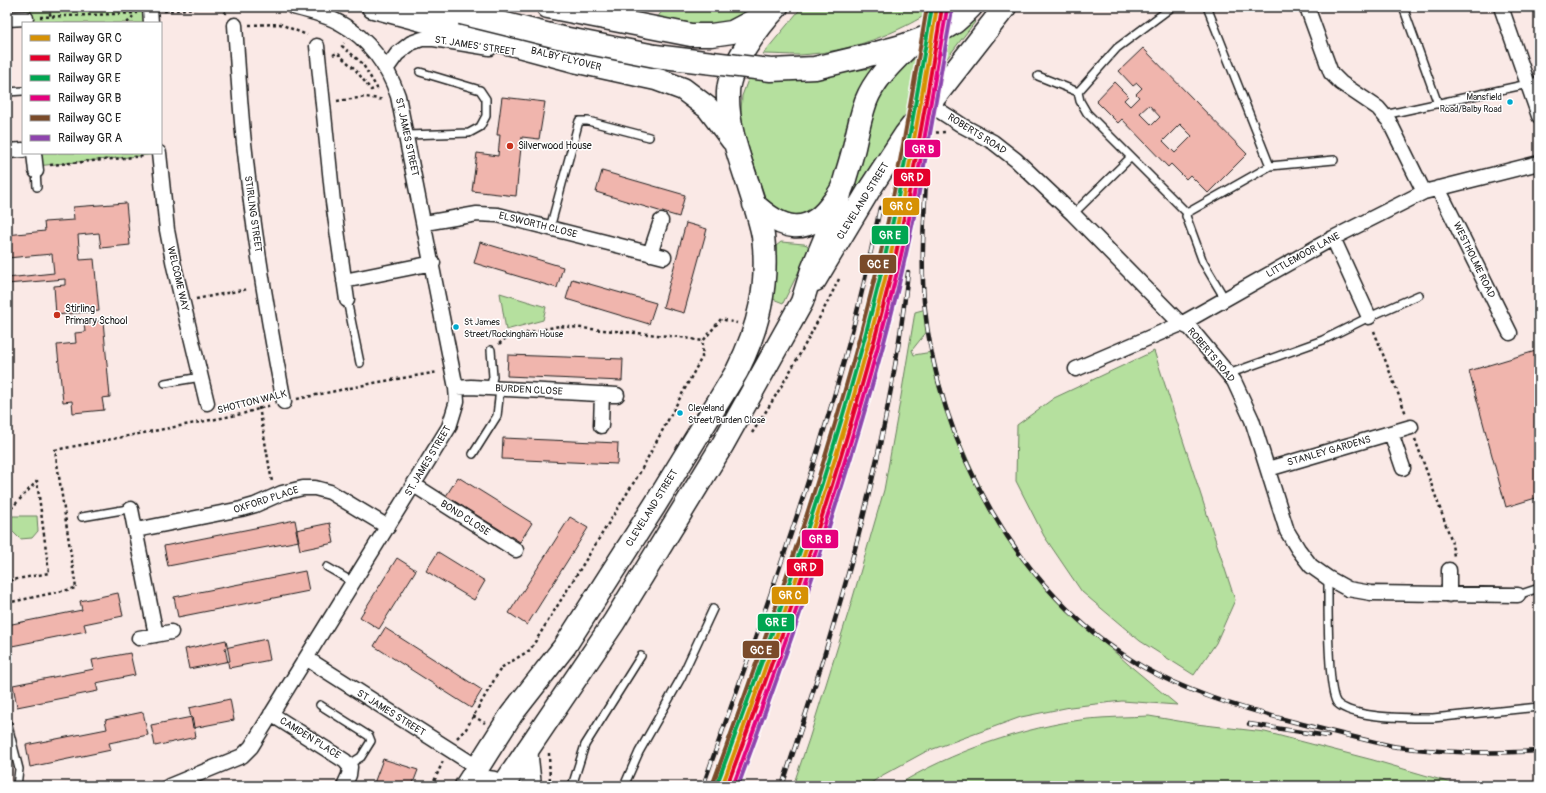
<svg xmlns="http://www.w3.org/2000/svg" width="1546" height="793" font-family="Pangolin,sans-serif">
<style>
.green{fill:#b5e09e;stroke:#687e5d}
.building{fill:#f0b5ad;stroke:#1c1c1c;fill-rule:evenodd}
.lines{fill:none;stroke-linecap:round;stroke-linejoin:round}
.lane-casing{stroke:#1c1c1c;stroke-width:10}
.street-casing{stroke:#1c1c1c;stroke-width:17}
.secondary-casing{stroke:#1c1c1c;stroke-width:23}
.primary-casing{stroke:#1c1c1c;stroke-width:25}
.highway-casing{stroke:#1c1c1c;stroke-width:25}
.path{stroke:#1c1c1c;stroke-width:2.5;stroke-dasharray:3 3;stroke-linecap:butt}
.lane{stroke:#fff;stroke-width:7}
.street{stroke:#fff;stroke-width:14}
.secondary{stroke:#fff;stroke-width:20}
.primary{stroke:#fff;stroke-width:22}
.highway{stroke:#fff;stroke-width:22}
.rail-casing{stroke:#1c1c1c;stroke-width:4.5}
.rail{stroke:#fff;stroke-width:3;stroke-dasharray:9;stroke-linecap:butt}
.highway-bridge-casing{stroke:#1c1c1c;stroke-width:25;stroke-linecap:butt}
.highway-bridge{stroke:#fff;stroke-width:22}
.rail-1-casing{stroke:#fff;stroke-width:7}
.rail-2-casing{stroke:#fff;stroke-width:7}
.rail-3-casing{stroke:#fff;stroke-width:7}
.rail-4-casing{stroke:#fff;stroke-width:7}
.rail-5-casing{stroke:#fff;stroke-width:7}
.rail-6-casing{stroke:#fff;stroke-width:7}
.rail-1{stroke:#d69104;stroke-width:4}
.rail-2{stroke:#e4002b;stroke-width:4}
.rail-3{stroke:#00a651;stroke-width:4}
.rail-4{stroke:#e5007d;stroke-width:4}
.rail-5{stroke:#7a4b2a;stroke-width:4}
.rail-6{stroke:#8e44ad;stroke-width:4}
.bus-dot{fill:#00a9ce;stroke:#fff;stroke-width:1.5}
.poi-dot{fill:#c8321e;stroke:#fff;stroke-width:1.5}
.labels{text-anchor:middle;dominant-baseline:central;stroke-width:3;stroke-linejoin:round;paint-order:stroke}
.bus-label{font-size:9px;fill:#1c1c1c;stroke:#fff;text-anchor:start}
.street-label{font-size:10px;fill:#1c1c1c;stroke:#fff}
.poi-label{font-size:10px;fill:#1c1c1c;stroke:#fff;text-anchor:start}
.line-badge{stroke:#fff;stroke-width:1.5}
.badge-label{font-size:11px;text-anchor:middle;font-weight:bold;fill:#fff}
</style>
<rect width="100%" height="100%" fill="#fae9e6"/>
<filter id="ink" filterUnits="userSpaceOnUse"><feTurbulence type="fractalNoise" baseFrequency=".025" numOctaves="2"/><feDisplacementMap in="SourceGraphic" scale="8" xChannelSelector="R" yChannelSelector="G"/><feConvolveMatrix kernelMatrix="1 2 1 2 8 2 1 2 1" color-interpolation-filters="sRGB"/></filter>
<g filter="url(#ink)">
<path class="green" d="M25 7H150L151 23H26Z
M665 7H755C729 37 691 24 657 18Z
M802 7H938C898 34 849 52 800 55 787 55 775 54 763 54Z
M972 19 975 22C931 78 891 133 853 193L874 107 883 90 904 67 923 52 941 42Z
M872 68 859 89 853 106 836 176 831 190 809 214 791 216 771 206 766 200 749 149 742 125 741 112 742 96 749 77 829 75Z
M34 153H159V154L36 166Z
M781 242 804 244 807 245 810 249 783 303 773 299 776 246Z
M500 293 546 307 543 320 506 330Z
M926 309 928 330 912 350 914 355 932 352 950 418 973 471 1000 527 1032 569 1061 604 1128 664 1177 705 1122 701 1070 707 1021 717 925 752 881 776 867 786H793L809 739 851 604 884 490 901 396 915 312Z
M1154 351 1235 600 1216 643 1194 675 1140 641 1082 592 1044 536 1016 481 1017 425 1054 398Z
M12 516H37L38 531 32 538 20 539 12 531Z
M1149 716 1196 724 1265 732 1373 760 1462 786H896C950 752 1024 727 1088 719 1108 717 1128 717 1149 716Z"/>
<path class="building" d="M1143 48 1247 154 1208 193 1190 175 1186 179 1171 164 1168 167 1122 119 1118 123 1096 101 1114 82 1128 96 1124 100 1130 106 1139 97 1136 94 1142 88 1137 83 1133 86 1119 71ZM1149 105 1160 117 1152 125 1140 113ZM1180 124 1192 136 1175 153 1163 141Z
M502 97 545 102 539 139 522 137 516 196 472 191 477 153 498 156 500 135H497Z
M602 171 685 195 679 217 596 192Z
M126 203 130 245 101 248 99 233 78 235 80 260 94 259 99 311 56 315 54 286 65 285V279L7 284V278L54 273 52 254 7 258V235L45 231 44 222 74 220 73 207Z
M686 223 707 229 684 313 663 307Z
M480 242 563 267 557 288 474 263Z
M572 279 656 303 649 324 566 299Z
M103 321 110 397 102 398 104 410 73 413 72 401 63 402 57 345 76 343 75 333 85 332 84 323Z
M1539 350V497L1506 507 1469 371Z
M508 355 623 359 622 381 507 376Z
M503 438 618 443 617 464 502 459Z
M458 477 532 523 520 542 446 496Z
M570 517 588 528 527 625 509 613Z
M295 520 299 541 168 566 164 546Z
M330 523 334 543 300 550 296 530Z
M438 552 485 581 474 600 426 571Z
M397 558 416 570 379 629 360 617Z
M305 571 309 591 178 617 174 597Z
M118 593 123 616 84 624 86 631 7 647V625L82 610 80 601Z
M385 628 482 690 471 708 374 646Z
M266 639 270 660 229 668 225 648Z
M226 640 230 661 189 669 185 649Z
M130 653 135 675 96 683 98 691 17 707 13 685 94 669 92 660Z
M230 699 234 720 193 728 189 708Z
M143 712 148 735 109 743 111 750 30 767 26 745 107 729 105 720Z
M192 717 196 737 155 746 151 725Z
M383 759 418 770 412 786H373Z"/>
<g class="lines">
<g class="lane-casing">
<path id="lane" d="M1172 7 1117 48 1078 92 1080 101 1087 113 1187 213
M1207 7 1270 166
M1403 7 1438 104
M1038 76 1078 92
M7 92 23 91
M1384 115 1528 84 1539 81
M407 135 469 133 480 127 486 116V99L480 90 420 72
M36 171 37 187
M1073 214 1131 157
M550 228 579 121H588L649 137
M1225 299 1203 262 1186 216 1187 213 1270 166 1334 160
M347 300 360 363
M1228 374 1323 340 1369 317 1419 295
M165 383 201 377
M490 388 493 377 491 350
M473 454 497 416 500 389
M82 517 128 509H131
M327 567 353 582
M1328 578C1328 598 1327 691 1337 703 1353 719 1411 718 1433 718L1539 707
M1518 595 1539 588
M320 705 369 736 371 741 361 757 348 765
M7 722 19 769 17 786
M572 786 585 745 641 656
M624 786 639 752 681 678 713 609"/>
</g>
<g class="street-casing">
<path id="street" d="M150 7 151 23
M1307 7 1331 73 1341 83 1378 108 1389 121 1424 192
M1501 7 1539 116
M7 19 26 18
M235 25C238 67 240 110 245 152 254 236 268 319 284 402
M317 46 333 202 347 300
M387 68 397 54 411 43 422 39H434L490 48
M929 104 963 126 993 142 1016 160 1073 214 1181 324 1190 328 1234 381 1252 420 1287 531 1298 549 1311 566 1328 578 1348 589 1371 593 1518 595
M7 151 23 150
M34 153 36 171
M159 153 167 230 174 266 207 403
M1438 188 1510 333
M425 223 477 214 498 215 664 257
M1333 238 1369 317
M650 254 661 221
M344 281 433 263
M1076 369 1181 324 1333 238 1424 192 1539 163
M456 388 471 387 617 395
M601 426 602 394
M1391 433 1403 468
M1268 469 1411 427
M414 485 516 550
M131 509 156 635
M136 530 241 509 255 505 282 493 303 488H315L330 492 388 527
M1449 595V570
M139 638 171 632
M306 658 477 767
M271 714 345 761 350 767 349 775 344 786
M169 786 242 756 251 747 449 427 457 401 456 388 398 96C388 66 368 38 340 23 326 15 309 11 293 7"/>
</g>
<g class="secondary-casing">
<path id="secondary" d="M527 749 531 786
M478 786C487 779 493 780 503 786"/>
</g>
<g class="primary-casing">
<path id="primary" d="M815 280 869 190 905 135 1005 7"/>
</g>
<g class="highway-casing">
<path id="highway" d="M373 7 574 61 656 79 683 89 708 108 732 140
M438 7 461 13
M548 7 691 35H711L732 32 768 13
M865 56C896 48 928 40 955 22 961 17 966 12 971 7
M754 204C782 230 808 238 833 202 836 198 839 194 841 190 844 184 845 178 847 172 850 162 853 153 855 143 858 129 861 115 866 101 875 78 894 61 911 44
M466 786 511 715 565 646 655 505 737 371C759 328 769 285 763 236 760 219 753 201 748 184 738 154 727 124 728 92 729 66 759 26 777 7
M503 786 614 622 723 444 802 302 812 270 835 214 841 190"/>
</g>
<path class="path" d="M48 7 51 17
M221 7 227 15
M164 11 209 7
M40 17 137 13
M127 23 135 14
M249 25 280 24 307 35
M333 55 337 53 355 69 371 90 377 88 362 63 342 46 344 43
M337 101 366 97 384 100
M930 133 945 132
M50 165 145 156
M196 299 248 289
M1374 331 1406 414
M499 344 507 337 559 326 680 337 703 341 721 319 737 323
M297 399 374 383 438 372
M259 407 272 482
M752 433C785 383 813 332 839 279
M1415 439 1451 539 1454 556
M7 513 37 481 49 573 7 581
M7 603 76 588 55 450 242 414 271 405
M473 716 485 723
M457 738 466 729 501 668 530 650 639 474 702 357 703 341
M549 753 550 784
M432 786 443 761"/>
<use href="#lane" class="lane"/>
<use href="#street" class="street"/>
<use href="#secondary" class="secondary"/>
<use href="#primary" class="primary"/>
<use href="#highway" class="highway"/>
<g class="rail-casing">
<path id="rail" d="M926 180C924 220 921 261 924 301 937 444 1017 594 1143 667 1187 692 1235 706 1283 719 1321 729 1359 739 1397 747
M1249 724 1328 736
M1391 746C1440 753 1490 754 1539 751
M703 786C757 633 813 481 854 324 864 285 872 247 880 208
M782 786C839 617 889 450 908 272"/>
</g>
<use href="#rail" class="rail"/>
<g class="highway-bridge-casing">
<path id="highway-bridge" d="M461 13 558 37 655 56 771 70 815 68 865 56"/>
</g>
<use href="#highway-bridge" class="highway-bridge"/>
<g class="rail-1-casing">
<path id="rail-1" d="M722 786C783 622 841 456 883 287 906 195 921 100 937 7"/>
</g>
<g class="rail-2-casing">
<path id="rail-2" d="M727 786C788 622 846 457 888 287 911 195 926 101 942 8"/>
</g>
<g class="rail-3-casing">
<path id="rail-3" d="M717 784C778 621 836 455 878 286 901 194 916 100 932 7"/>
</g>
<g class="rail-4-casing">
<path id="rail-4" d="M733 786C793 624 850 460 892 292 916 199 930 103 947 9"/>
</g>
<g class="rail-5-casing">
<path id="rail-5" d="M713 783C773 619 831 454 873 285 896 194 911 100 927 7"/>
</g>
<g class="rail-6-casing">
<path id="rail-6" d="M738 786C798 624 855 460 897 292 920 199 935 104 952 10"/>
</g>
<use href="#rail-1" class="rail-1"/>
<use href="#rail-2" class="rail-2"/>
<use href="#rail-3" class="rail-3"/>
<use href="#rail-4" class="rail-4"/>
<use href="#rail-5" class="rail-5"/>
<use href="#rail-6" class="rail-6"/>
</g>
</g>
<g class="bus-dot">
<circle cx="1510" cy="102" r="3.5"/>
<circle cx="456" cy="327" r="3.5"/>
<circle cx="680" cy="413" r="3.5"/>
</g>
<g class="poi-dot">
<circle cx="510" cy="146" r="4"/>
<circle cx="57" cy="315" r="4"/>
</g>
<g class="labels">
<g class="bus-label">
<text x="1502" y="97" text-anchor="end">Mansfield<tspan x="1502" dy="12">Road/Balby Road</tspan></text>
<text x="464" y="322">St James<tspan x="464" dy="12">Street/Rockingham House</tspan></text>
<text x="688" y="408">Cleveland<tspan x="688" dy="12">Street/Burden Close</tspan></text>
</g>
<g class="street-label">
<text transform="translate(475 46) rotate(9)">ST. JAMES' STREET</text>
<text transform="translate(566 59) rotate(14)">BALBY FLYOVER</text>
<text transform="translate(977 134) rotate(32)">ROBERTS ROAD</text>
<text transform="translate(407 137) rotate(78)">ST. JAMES STREET</text>
<text transform="translate(863 201) rotate(-58)">CLEVELAND STREET</text>
<text transform="translate(253 214) rotate(82)">STIRLING STREET</text>
<text transform="translate(538 225) rotate(14)">ELSWORTH CLOSE</text>
<text transform="translate(1303 255) rotate(-29)">LITTLEMOOR LANE</text>
<text transform="translate(1474 260) rotate(64)">WESTHOLME ROAD</text>
<text transform="translate(178 279) rotate(77)">WELCOME WAY</text>
<text transform="translate(1211 355) rotate(50)">ROBERTS ROAD</text>
<text transform="translate(529 390) rotate(3)">BURDEN CLOSE</text>
<text transform="translate(252 402) rotate(-14)">SHOTTON WALK</text>
<text transform="translate(1329 451) rotate(-16)">STANLEY GARDENS</text>
<text transform="translate(428 461) rotate(-59)">ST. JAMES STREET</text>
<text transform="translate(266 500) rotate(-18)">OXFORD PLACE</text>
<text transform="translate(652 508) rotate(-58)">CLEVELAND STREET</text>
<text transform="translate(465 518) rotate(33)">BOND CLOSE</text>
<text transform="translate(391 713) rotate(32)">ST JAMES STREET</text>
<text transform="translate(310 738) rotate(32)">CAMDEN PLACE</text>
</g>
<g class="poi-label">
<text x="518" y="146">Silverwood House</text>
<text x="65" y="309">Stirling<tspan x="65" dy="12">Primary School</tspan></text>
</g>
</g>
<g class="line-badge">
<rect x="904" y="139" width="37" height="19" rx="4" fill="#e5007d"/>
<rect x="893" y="168" width="38" height="19" rx="4" fill="#e4002b"/>
<rect x="882" y="197" width="38" height="19" rx="4" fill="#d69104"/>
<rect x="871" y="225" width="38" height="20" rx="4" fill="#00a651"/>
<rect x="859" y="254" width="38" height="20" rx="4" fill="#7a4b2a"/>
<rect x="801" y="529" width="38" height="20" rx="4" fill="#e5007d"/>
<rect x="786" y="558" width="38" height="19" rx="4" fill="#e4002b"/>
<rect x="771" y="586" width="38" height="19" rx="4" fill="#d69104"/>
<rect x="757" y="613" width="38" height="19" rx="4" fill="#00a651"/>
<rect x="742" y="640" width="38" height="19" rx="4" fill="#7a4b2a"/>
</g>
<g class="badge-label">
<text x="923" y="153">GR B</text>
<text x="912" y="181">GR D</text>
<text x="901" y="210">GR C</text>
<text x="890" y="239">GR E</text>
<text x="878" y="268">GC E</text>
<text x="820" y="543">GR B</text>
<text x="805" y="571">GR D</text>
<text x="790" y="599">GR C</text>
<text x="776" y="626">GR E</text>
<text x="761" y="654">GC E</text>
</g>
<rect width="1546" height="793" fill="none" stroke="#fff" stroke-width="24"/>
<rect x="12" y="12" width="1522" height="769" fill="none" stroke="#1c1c1c" stroke-width="1.5" filter="url(#ink)"/>
<rect x="22" y="22" width="140" height="132" fill="#ffffff" stroke="#a4a4a4"/>
<rect x="30" y="35" width="20" height="6" fill="#d69104" stroke="#a4a4a4"/>
<text x="58" y="42" font-size="12" fill="#1c1c1c">Railway GR C</text>
<rect x="30" y="55" width="20" height="6" fill="#e4002b" stroke="#a4a4a4"/>
<text x="58" y="62" font-size="12" fill="#1c1c1c">Railway GR D</text>
<rect x="30" y="75" width="20" height="6" fill="#00a651" stroke="#a4a4a4"/>
<text x="58" y="82" font-size="12" fill="#1c1c1c">Railway GR E</text>
<rect x="30" y="95" width="20" height="6" fill="#e5007d" stroke="#a4a4a4"/>
<text x="58" y="102" font-size="12" fill="#1c1c1c">Railway GR B</text>
<rect x="30" y="115" width="20" height="6" fill="#7a4b2a" stroke="#a4a4a4"/>
<text x="58" y="122" font-size="12" fill="#1c1c1c">Railway GC E</text>
<rect x="30" y="135" width="20" height="6" fill="#8e44ad" stroke="#a4a4a4"/>
<text x="58" y="142" font-size="12" fill="#1c1c1c">Railway GR A</text>
</svg>
